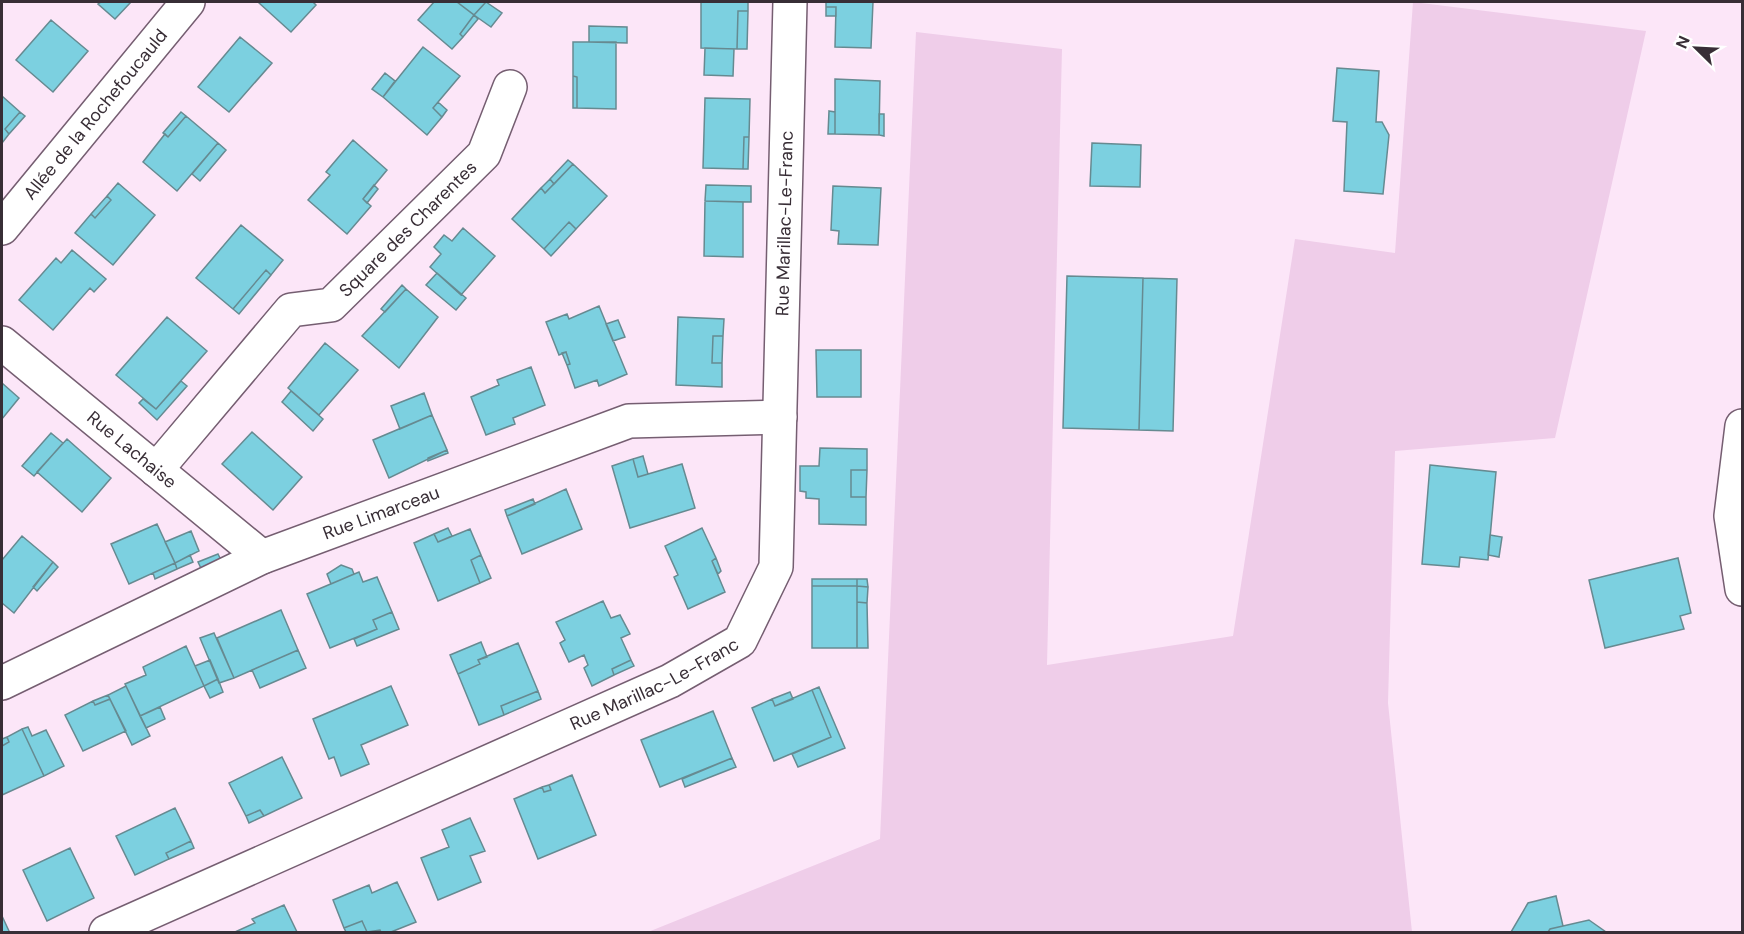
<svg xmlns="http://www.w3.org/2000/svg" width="1744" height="934" font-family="'DM Sans',sans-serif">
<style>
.green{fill:#efcde9}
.building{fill:#7cd0e0;stroke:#668a91;stroke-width:1.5}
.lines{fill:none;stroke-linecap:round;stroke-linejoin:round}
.minor-casing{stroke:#755e71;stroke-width:36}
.minor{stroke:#fff;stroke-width:33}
.labels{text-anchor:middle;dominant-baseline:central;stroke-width:6;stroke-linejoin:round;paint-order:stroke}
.street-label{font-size:18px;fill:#382e36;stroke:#fff}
</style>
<rect width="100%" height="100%" fill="#fce6f8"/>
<path class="green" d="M1413 2 1646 31 1555 438 1395 451 1388 703 1412 932H648L880 839 916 32 1062 49 1047 665 1233 636 1295 239 1395 253Z"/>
<path class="building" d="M101 2H131L115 19 98 4Z
M258 2H313L316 5 291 32Z
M434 2H457L474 15 460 34 463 37 452 49 418 20Z
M457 2H486L474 15Z
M486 2 502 13 491 27 474 15Z
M701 2H748V11H738L737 49 701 48Z
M826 2H873L871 48 835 47 836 7H826Z
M826 7H836V16H826Z
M738 11H748L747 49H737Z
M474 15 478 19 463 37 460 34Z
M51 20 88 51 53 92 16 60Z
M589 26 627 27V43L589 42Z
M240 37 272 63 229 112 198 87Z
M573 42H616V109L577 108V77L573 76Z
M423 47 460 76 433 108 442 117 427 135 383 97Z
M705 48 734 49 733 76 704 75Z
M1337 68 1379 71 1376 122H1382L1389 135 1383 194 1344 191 1347 122 1333 121Z
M385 73 395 81 383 97 372 89Z
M573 76 577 77V108H573Z
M835 79 880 81 879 135 835 134Z
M2 96 20 112 5 129 9 134 2 143Z
M705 98 750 99 749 137H744L743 169 703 168Z
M438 102 447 110 442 117 433 108Z
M829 111 835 112V134H828Z
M20 112 25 116 9 134 5 129Z
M181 112 186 116 168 137 163 133Z
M879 114H884V136L879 135Z
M186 116 218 143 177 191 143 162 165 134 168 137Z
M744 137H749L748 169H743Z
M353 140 387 170 363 199 371 206 347 234 308 200 330 175 326 172Z
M218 143 226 150 200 181 192 174Z
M1092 143 1141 145 1140 187 1090 186Z
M568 160 573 164 554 184 550 179Z
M573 164 607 196 576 229 569 222 544 249 512 219 541 188 545 193Z
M550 179 554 184 545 193 541 188Z
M118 183 155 215 113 265 75 233 91 214 95 218 111 200 107 196Z
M374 185 378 189 367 203 363 199Z
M706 185 751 186V202L705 201Z
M833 186 881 188 878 245 838 244 839 231 831 230Z
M107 196 111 200 95 218 91 214Z
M705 201 743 202V257L704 256Z
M569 222 576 229 551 256 544 249Z
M241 225 283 260 271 275 266 270 233 309 196 278Z
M463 228 495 256 461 295 430 267 441 254 434 247 444 235 452 241Z
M72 250 106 279 94 292 90 288 53 330 19 300 56 258 61 263Z
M266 270 271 275 239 314 233 309Z
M437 273 466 298 456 310 426 285Z
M1067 276 1143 278 1139 430 1063 428Z
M1143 278 1177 279 1173 431 1139 430Z
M402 285 406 289 385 312 381 309Z
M406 289 438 317 399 368 362 336Z
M599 306 627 374 599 386 597 380 575 388 567 365 570 364 566 352 559 355 546 322 567 314 569 319Z
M167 317 207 351 156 409 116 375Z
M678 317 724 319 723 336H713L712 363H722V387L676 385Z
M618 320 625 337 613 341 606 324Z
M713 336H723L722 363H712Z
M325 343 358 370 319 415 288 388Z
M816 350H861V397H817Z
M566 352 570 364 567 365 562 353Z
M531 367 545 405 513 418 515 424 486 435 471 397 499 385 497 380Z
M181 381 187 386 157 420 139 403 143 399 156 409Z
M2 383 19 398 2 419Z
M291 391 323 419 313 431 282 402Z
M424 393 432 415 400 429 391 406Z
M432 415 447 450 389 478 373 440Z
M252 432 302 477 273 510 222 464Z
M51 433 63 443 34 476 22 466Z
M67 439 111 478 82 512 37 472Z
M820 448 867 449V470H851V497H866V525L819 524V499L806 498V492L800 491V466H819Z
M447 450 448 453 428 461V458Z
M643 456 648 474 638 477 633 459Z
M633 459 638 477 682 464 695 508 630 528 612 466Z
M1430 465 1496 472 1488 560 1460 557 1459 567 1422 564Z
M851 470H867L866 497H851Z
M566 489 582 529 522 554 507 516Z
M533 499 535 504 507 516 505 510Z
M157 524 175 563 129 584 111 544Z
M448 528 452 536 438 542 434 534Z
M702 528 716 558 712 561 725 592 688 609 674 577 678 575 665 546Z
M470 529 481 555 471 560 480 583 438 601 414 543 434 534 438 542Z
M191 531 199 551 175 563 165 542Z
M1490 535 1502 537 1499 557 1488 555Z
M22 536 53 562 14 613 2 603V560Z
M218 554 225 568 205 577 198 562Z
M190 555 193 562 177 569 175 563Z
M481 555 491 578 480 583 471 560Z
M716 558 721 571 718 574 712 561Z
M1678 558 1691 613 1680 616 1684 629 1605 648 1589 580Z
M53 562 58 567 37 591 33 587Z
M175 563 177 569 155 579 153 573Z
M341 565 352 569 354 574 331 584 327 574Z
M359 572 363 582 377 577 392 612 373 620 377 629 330 648 307 594Z
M812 579H857V586H812Z
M857 579H867L868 587 857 586Z
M812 586H857V648H812Z
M857 586 868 587 867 603 857 602Z
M603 601 611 618 620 615 630 634 621 638 631 660 612 669 614 675 592 686 584 668 588 665 584 655 569 662 560 643 565 640 556 622Z
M857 602 867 603 868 648H857Z
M281 610 298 650 234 678 217 638Z
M392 612 399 629 357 646 354 639 377 629 373 620Z
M214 633 234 678 219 683 200 638Z
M481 642 487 657 478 660 480 664 458 674 450 655Z
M518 643 538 691 501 706 504 715 479 725 458 674 480 664 478 660Z
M186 646 204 686 140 716 125 684 146 675 143 667Z
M298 650 306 668 260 688 252 670Z
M210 660 218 679 204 686 195 666Z
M631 660 634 666 614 675 612 669Z
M218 679 223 692 210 698 204 686Z
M126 686 150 736 132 745 108 695Z
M391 686 408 725 361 745 369 764 341 776 334 757 329 759 313 719Z
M819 687 845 748 798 767 792 754 831 737 812 690Z
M812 690 831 737 774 761 752 708 772 699 775 706Z
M538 691 541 699 504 715 501 706Z
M790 692 793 699 775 706 772 699Z
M108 695 110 699 95 705 93 701Z
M110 699 126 731 83 751 65 715 93 701 95 705Z
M160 707 165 719 146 728 140 716Z
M713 711 732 758 660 787 641 740Z
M28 727 32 736 46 730 64 766 44 776 22 729Z
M22 729 44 776 2 795V746L9 742 7 737Z
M7 737 9 742 2 746V739Z
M282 757 302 798 264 816 260 810 246 816 229 783Z
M732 758 736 767 685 787 682 779Z
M572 775 596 835 538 859 514 799 542 787 544 792 551 790 549 785Z
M549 785 551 790 544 792 542 787Z
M175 808 191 841 166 853 169 859 135 875 116 836Z
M260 810 264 816 249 823 246 816Z
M470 818 485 851 470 856 481 882 438 900 421 858 449 847 442 830Z
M191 841 194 848 169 859 166 853Z
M70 848 94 898 47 921 23 870Z
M397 882 416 922 391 932H381L380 930 367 932 362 921 344 928 333 900 369 885 372 893Z
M1556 896 1563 926 1550 929 1548 932H1511L1528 903Z
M284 905 297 932H235L255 923 252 919Z
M2 916 9 931 6 932H2Z
M1589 920 1606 932H1548L1550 929Z
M362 921 367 932H346L344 928Z"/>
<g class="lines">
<g class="minor-casing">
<g id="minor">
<path id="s1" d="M2 228 188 2"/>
<path id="s2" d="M2 343 262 557"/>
<path d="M1742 426 1731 516 1742 589"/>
<path id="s3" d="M156 470 291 310 331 305 484 154 510 87"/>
<path id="s4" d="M2 683 262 557 629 421 780 417"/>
<path id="s5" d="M106 932 670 681 740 641 776 567 790 2"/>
</g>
</g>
<use href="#minor" class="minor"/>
</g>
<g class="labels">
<g class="street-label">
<text stroke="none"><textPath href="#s1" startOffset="147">Allée de la Rochefoucauld</textPath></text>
<text stroke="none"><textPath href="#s5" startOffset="1124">Rue Marillac-Le-Franc</textPath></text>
<text stroke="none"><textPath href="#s3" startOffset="358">Square des Charentes</textPath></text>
<text stroke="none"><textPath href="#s2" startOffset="168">Rue Lachaise</textPath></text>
<text stroke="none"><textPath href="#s4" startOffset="416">Rue Limarceau</textPath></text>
<text stroke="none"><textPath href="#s5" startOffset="602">Rue Marillac-Le-Franc</textPath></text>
</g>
</g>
<rect width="1744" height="934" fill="none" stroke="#382e36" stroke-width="6"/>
<g transform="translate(1696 48) rotate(294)" stroke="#ffffff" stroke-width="4.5" paint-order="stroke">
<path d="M0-4.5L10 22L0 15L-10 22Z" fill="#382e36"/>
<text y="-9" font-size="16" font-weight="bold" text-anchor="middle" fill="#382e36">N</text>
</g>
</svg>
